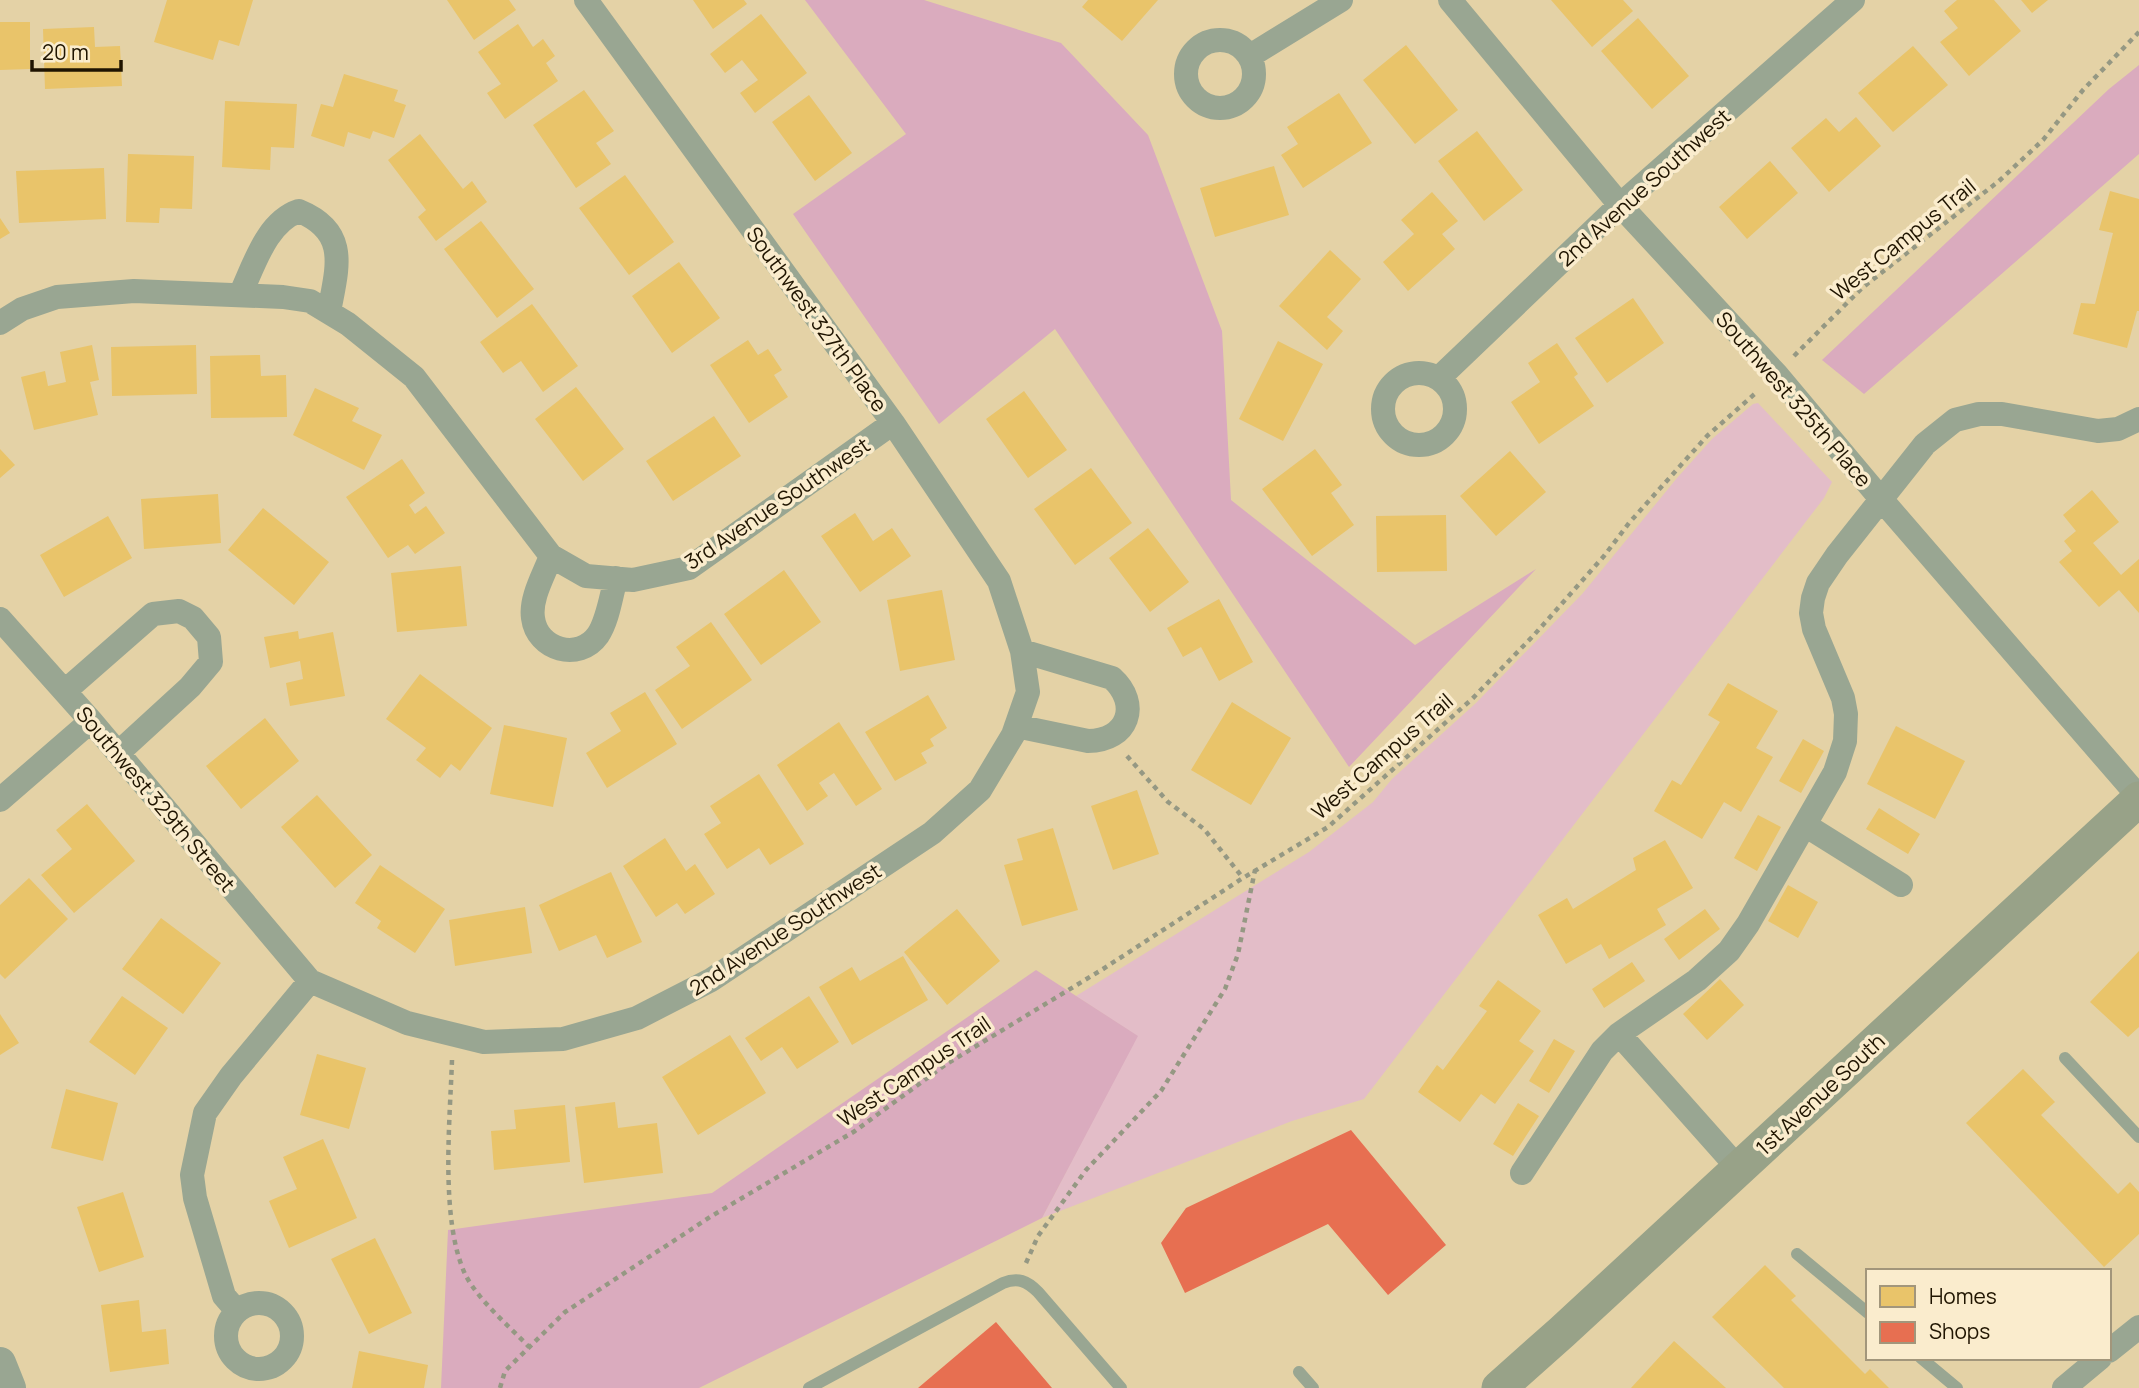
<svg xmlns="http://www.w3.org/2000/svg" width="2139" height="1388" font-family="Manrope,sans-serif">
<style>
.green{fill:#e3bdc8}
.forest{fill:#daabbe}
.homes{fill:#e9c46a}
.shops{fill:#e76f51}
.lines{fill:none;stroke-linecap:round;stroke-linejoin:round}
.path{stroke:#959883;stroke-width:4.5;stroke-dasharray:5 5;stroke-linecap:butt}
.service{stroke:#99a692;stroke-width:12}
.minor{stroke:#99a692;stroke-width:24}
.tertiary{stroke:#99a692;stroke-width:32}
.secondary{stroke:#98a288;stroke-width:35}
.labels{text-anchor:middle;dominant-baseline:central;stroke-width:7;stroke-linejoin:round;paint-order:stroke}
.street-label{font-size:21px;fill:#1f1400;stroke:#faeccd}
</style>
<rect width="100%" height="100%" fill="#e4d2a6"/>
<path class="green" d="M1758 403 1832 482 1824 498 1364 1099 1292 1121 1042 1218 1137 1036 1076 996 1309 852 1373 802 1392 779 1476 703 1583 593 1677 478 1712 439 1753 404Z"/>
<path class="forest" d="M805 0H924L1061 43 1148 135 1222 331 1231 500 1415 645 1536 569 1349 767 1055 329 939 424 793 214 906 134Z
M2139 65V154L1864 394 1822 360 2109 89Z
M1036 970 1138 1036 1042 1218 699 1388H441L448 1230 712 1193Z"/>
<path class="homes" d="M167 0H253L239 46 219 40 213 60 154 42Z
M447 0H509L516 10 474 40Z
M693 0H744L747 4 713 29Z
M1088 0H1158L1122 41 1082 7Z
M1551 0H1623L1633 11 1592 47Z
M1957 0H1994L2021 31 1969 76 1940 42 1958 28 1944 11Z
M2021 0H2048L2032 13Z
M761 14 807 73 755 113 740 93 758 80 742 60 725 73 710 54Z
M1638 18 1689 76 1652 109 1601 51Z
M0 22H30V69L0 70Z
M518 24 533 47 543 39 555 56 546 63 558 81 505 119 487 93 501 84 478 52Z
M94 27 95 47 120 46 122 86 45 89 43 29Z
M1406 45 1458 110 1415 144 1363 80Z
M1913 46 1948 85 1893 132 1858 93Z
M344 74 398 90 394 101 406 105 394 138 373 131 370 139 348 132 344 147 311 136 321 104 333 107Z
M584 90 614 131 596 143 611 164 576 188 533 125Z
M1339 93 1372 143 1303 188 1281 155 1298 144 1287 127Z
M809 95 852 153 815 181 772 122Z
M225 101 297 104 294 148 271 147 270 170 222 167Z
M1856 117 1881 146 1829 192 1791 148 1826 118 1839 132Z
M1477 131 1523 190 1484 221 1438 161Z
M420 134 463 189 472 181 487 202 436 241 418 217 426 210 388 160Z
M128 154 194 156 192 209 160 208 159 223 126 222Z
M1770 161 1798 193 1747 239 1719 207Z
M1274 166 1289 215 1215 237 1200 188Z
M104 168 106 219 19 223 16 171Z
M625 175 674 242 629 275 579 208Z
M2110 191 2139 199V311H2137L2127 348 2073 334 2081 303 2095 304 2113 233 2099 230Z
M1432 192 1458 221 1442 234 1455 249 1408 291 1383 262 1414 234 1401 220Z
M0 218 10 233 0 239Z
M481 221 534 289 497 318 444 249Z
M1330 250 1361 279 1327 317 1343 331 1327 350 1279 306Z
M679 262 720 318 672 353 632 296Z
M1633 298 1664 343 1607 383 1575 338Z
M532 304 578 366 543 392 521 361 503 373 480 342Z
M748 340 758 355 768 349 782 370 774 375 788 397 749 423 710 365Z
M1278 341 1323 364 1283 441 1239 419Z
M1557 343 1578 374 1574 377 1594 406 1539 444 1511 402 1540 382 1528 363Z
M92 345 99 380 90 382 98 415 34 430 21 377 45 371 48 386 66 382 60 352Z
M196 345 197 394 112 396 111 347Z
M260 355 261 376 286 375 287 417 211 418 210 356Z
M576 387 624 449 583 481 535 419Z
M315 388 359 408 352 421 382 435 364 470 293 435Z
M1024 391 1067 450 1028 478 986 419Z
M714 416 741 456 673 501 646 461Z
M0 449 15 465 0 478Z
M1315 449 1342 485 1331 493 1354 525 1312 556 1262 489Z
M1510 451 1546 492 1496 536 1460 496Z
M402 459 425 493 409 505 415 514 426 506 445 533 415 554 408 545 388 558 346 497Z
M1091 468 1132 523 1075 565 1034 509Z
M2092 490 2119 522 2093 543 2121 575 2139 559V613L2119 590 2099 607 2059 562 2072 551 2064 541 2076 531 2063 515Z
M218 494 221 543 144 549 141 499Z
M263 508 329 562 294 605 228 550Z
M855 513 873 541 892 528 911 556 860 592 821 536Z
M1446 515 1447 571 1377 572 1376 516Z
M108 516 132 558 64 597 40 555Z
M1148 528 1189 582 1150 612 1109 558Z
M461 566 467 626 397 632 391 573Z
M784 570 821 622 761 665 724 614Z
M942 590 955 660 900 671 887 600Z
M1219 599 1253 662 1219 681 1201 647 1183 657 1167 628Z
M711 622 752 680 682 729 655 690 690 666 676 647Z
M298 631 299 639 333 632 345 696 290 706 286 683 303 679 300 661 270 668 264 637Z
M420 674 492 728 460 771 451 764 440 778 416 760 426 748 386 719Z
M1728 683 1778 711 1756 748 1773 757 1741 812 1724 802 1702 839 1654 811 1672 780 1681 785 1720 722 1708 715Z
M645 692 677 744 607 788 586 753 621 731 610 713Z
M928 695 947 728 930 739 934 746 921 753 927 763 895 781 865 732Z
M1232 702 1291 738 1251 805 1191 770Z
M265 718 299 761 241 809 206 766Z
M839 722 882 789 856 806 834 773 819 783 828 796 807 811 777 765Z
M504 725 567 738 553 807 490 794Z
M1896 726 1965 761 1935 819 1867 784Z
M1803 739 1824 751 1801 793 1779 781Z
M759 774 804 844 770 865 759 848 727 869 704 834 721 823 710 806Z
M1137 790 1159 854 1113 870 1091 806Z
M317 795 372 855 335 888 281 827Z
M87 804 135 861 74 913 41 875 72 849 56 830Z
M1879 808 1920 834 1908 854 1866 829Z
M1758 815 1781 827 1757 871 1734 858Z
M1053 828 1078 910 1022 926 1004 865 1023 860 1017 839Z
M665 838 686 871 695 864 715 894 685 914 677 903 656 917 623 866Z
M1665 840 1693 888 1657 909 1666 925 1609 959 1601 944 1566 964 1538 915 1567 898 1573 909 1636 870 1633 858Z
M380 865 445 909 415 953 377 928 381 921 355 903Z
M611 872 642 942 607 958 596 935 559 951 539 905Z
M29 878 68 919 5 979 0 974V905Z
M1788 885 1818 902 1798 938 1768 921Z
M525 907 532 953 455 966 449 920Z
M957 909 1000 961 947 1005 904 952Z
M1705 909 1720 929 1679 960 1664 939Z
M161 918 221 963 183 1014 122 969Z
M2139 951V1027L2128 1037 2090 1002Z
M903 956 928 1000 852 1045 819 987 852 967 860 981Z
M1632 962 1645 981 1604 1008 1592 989Z
M1720 979 1744 1005 1707 1040 1683 1014Z
M1498 980 1541 1011 1519 1041 1534 1051 1495 1104 1481 1094 1460 1122 1418 1092 1437 1065 1443 1070 1487 1011 1479 1006Z
M122 996 168 1028 135 1075 89 1042Z
M809 996 839 1042 797 1069 782 1047 761 1061 745 1038Z
M0 1014 19 1043 0 1055Z
M730 1035 766 1093 698 1135 662 1077Z
M1554 1039 1575 1051 1549 1093 1529 1081Z
M317 1054 366 1068 349 1129 300 1115Z
M2023 1069 2055 1102 2041 1115 2118 1194 2130 1182 2139 1192V1234L2104 1267 1966 1123Z
M66 1089 118 1103 103 1161 51 1148Z
M615 1102 618 1128 657 1123 663 1173 584 1183 575 1107Z
M1518 1103 1539 1116 1513 1156 1493 1144Z
M565 1105 570 1162 494 1170 491 1131 516 1129 514 1110Z
M323 1139 357 1218 289 1248 269 1201 297 1189 283 1157Z
M123 1192 144 1257 99 1272 77 1207Z
M375 1238 412 1313 369 1334 331 1259Z
M1765 1265 1796 1296 1791 1300 1865 1374 1870 1369 1889 1388H1784L1712 1317Z
M139 1300 142 1332 166 1329 169 1364 110 1372 101 1305Z
M1674 1341 1726 1388H1631Z
M359 1351 428 1365 424 1388H352Z"/>
<path class="shops" d="M1351 1130 1446 1245 1388 1295 1328 1224 1185 1293 1161 1243 1186 1208Z
M996 1322 1052 1388H918Z"/>
<g class="lines">
<path class="path" d="M1794 356 1862 288 1999 181 2043 140 2083 90 2139 32
M1127 756 1168 802 1204 829 1243 878
M452 1060C450 1121 440 1219 465 1274 478 1300 509 1326 529 1347
M1026 1263 1038 1236 1086 1170 1161 1091 1225 989 1238 954 1255 870
M500 1388 505 1371 565 1312 710 1217 855 1131 945 1065 1103 969 1243 878 1328 827 1472 699 1534 635 1604 556 1629 523 1707 436 1758 391"/>
<path class="service" d="M2065 1058 2139 1137
M1797 1254 1868 1313
M1921 1358 1957 1388
M1299 1372 1313 1388
M809 1388 1003 1283C1018 1277 1027 1281 1038 1292L1121 1388"/>
<path class="minor" d="M1450 0 1620 205 1777 375 1881 499 2139 797
M1186 74a34 34 0 1 1 68 0a34 34 0 1 1-68 0Z
M1250 56 1341 0
M240 295C254 266 266 222 299 211 350 232 337 268 329 312
M0 323 22 309 57 297 134 291 283 297 310 301 348 324 414 377 551 556 586 576 633 580 689 568 893 423
M1383 409a36 36 0 1 1 72 0a36 36 0 1 1-72 0Z
M1439 378 1620 205 1853 0
M551 556C544 575 530 598 533 618 537 650 579 662 598 635 608 620 611 596 616 578
M0 619 91 721 310 981 407 1023 484 1042 563 1039 637 1018 711 980 932 833 980 790 1013 735 1028 692 1022 651 999 581 893 423 586 0
M65 691 153 614 179 611 193 618 209 637 211 662 190 687 118 753
M1016 726 1088 741C1128 741 1141 704 1112 678L1022 651
M0 800 91 721
M1805 825 1901 885
M1619 1034 1739 1169
M1522 1173 1602 1051 1619 1034 1697 980 1729 951 1748 924 1835 772 1845 741 1846 714 1843 698 1814 629 1811 613 1813 598 1818 583 1837 555 1925 444 1955 420 1979 414H2002L2098 431 2118 429 2139 419
M226 1336a33 33 0 1 1 66 0a33 33 0 1 1-66 0Z
M237 1311 224 1296 195 1198 192 1175 205 1113 231 1076 310 981
M2109 1351 2139 1327
M2064 1388 2100 1358"/>
<path class="tertiary" d="M0 1363 10 1388"/>
<path class="secondary" d="M1499 1388 1562 1332 2139 799"/>
</g>
<g class="labels">
<g class="street-label">
<text transform="translate(1644 187) rotate(-42)">2nd Avenue Southwest</text>
<text transform="translate(1903 239) rotate(-39)">West Campus Trail</text>
<text transform="translate(817 319) rotate(54)">Southwest 327th Place</text>
<text transform="translate(1794 399) rotate(49)">Southwest 325th Place</text>
<text transform="translate(777 503) rotate(-34)">3rd Avenue Southwest</text>
<text transform="translate(1382 756) rotate(-41)">West Campus Trail</text>
<text transform="translate(156 799) rotate(50)">Southwest 329th Street</text>
<text transform="translate(785 929) rotate(-33)">2nd Avenue Southwest</text>
<text transform="translate(914 1071) rotate(-34)">West Campus Trail</text>
<text transform="translate(1820 1094) rotate(-43)">1st Avenue South</text>
</g>
</g>
<rect x="1866" y="1269" width="245" height="91" fill="#faeccd" stroke="#a2967b" stroke-width="2"/>
<rect x="1880" y="1286" width="35" height="21" fill="#e9c46a" stroke="#a2967b" stroke-width="2"/>
<text x="1929" y="1304" font-size="21" fill="#1f1400">Homes</text>
<rect x="1880" y="1322" width="35" height="21" fill="#e76f51" stroke="#a2967b" stroke-width="2"/>
<text x="1929" y="1339" font-size="21" fill="#1f1400">Shops</text>
<path d="M32 60v10h89v-10" fill="none" stroke="#1f1400" stroke-width="3.5"/>
<text x="42" y="60" font-size="21" fill="#1f1400" stroke="#faeccd" stroke-width="5" paint-order="stroke">20 m</text>
</svg>
